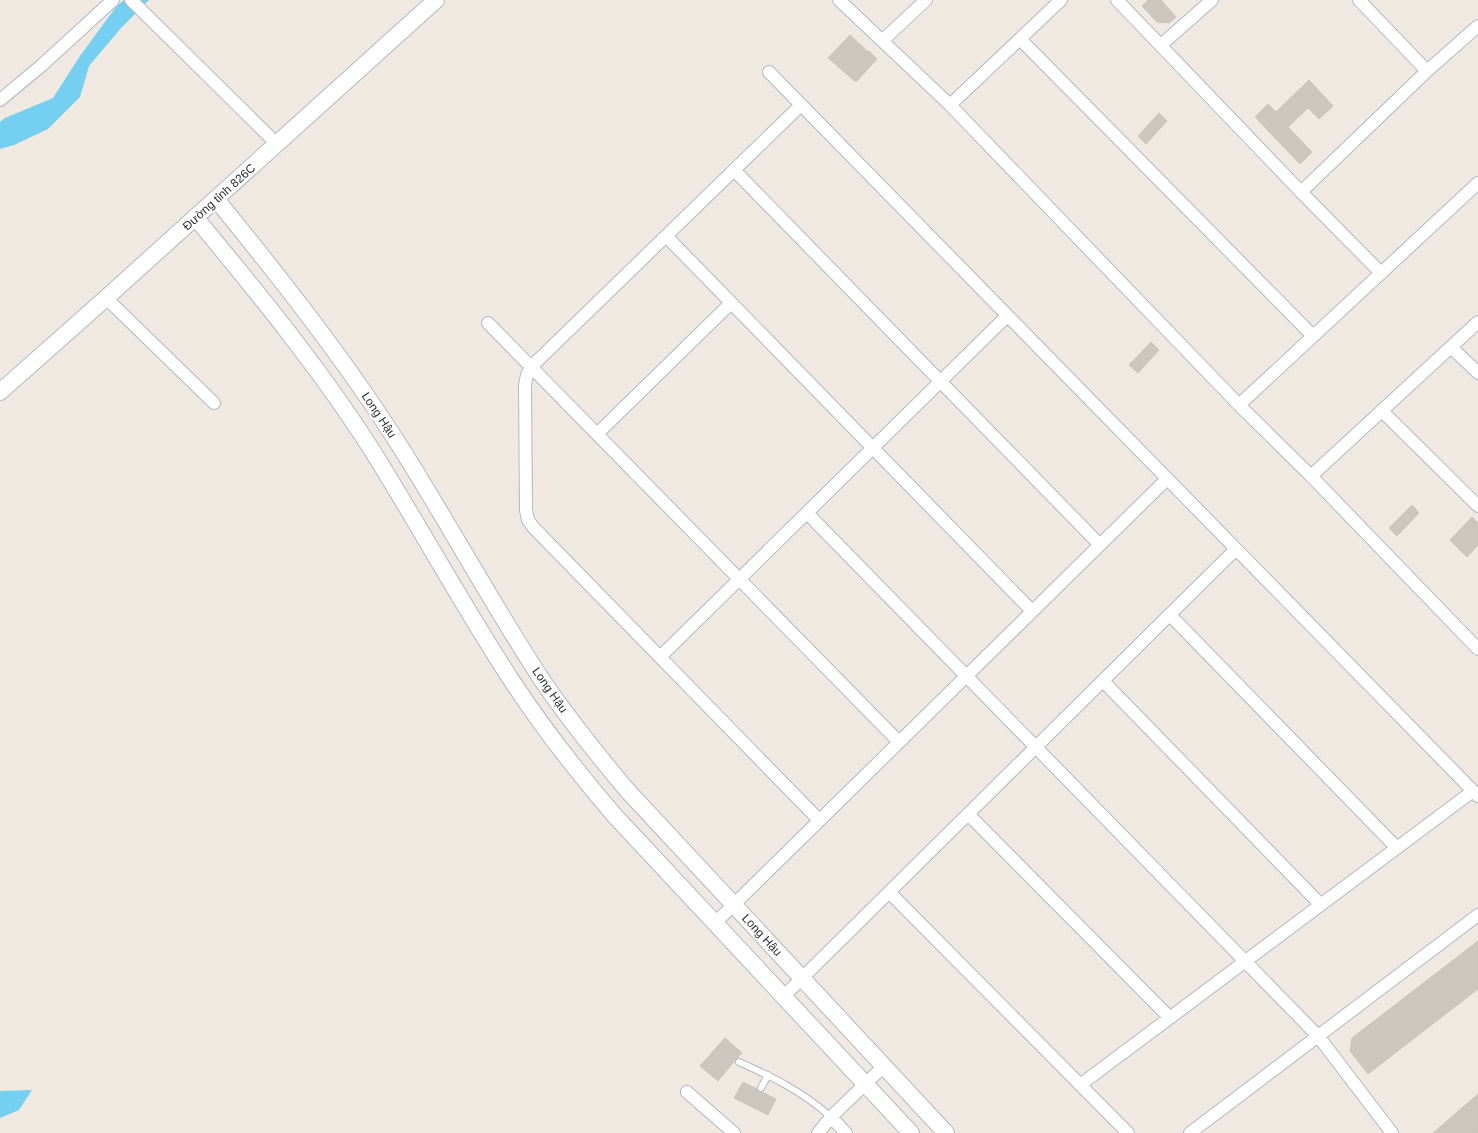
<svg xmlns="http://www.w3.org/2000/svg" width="1478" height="1133" font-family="Arial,sans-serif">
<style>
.water{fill:#75cff0}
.building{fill:#cbc7bf;stroke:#cbc5ba}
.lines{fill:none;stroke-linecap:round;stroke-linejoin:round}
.service-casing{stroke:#b4b7c1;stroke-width:8}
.minor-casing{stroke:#b4b7c1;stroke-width:14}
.secondary-casing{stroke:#b4b7c1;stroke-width:18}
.service{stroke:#fff;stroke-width:6}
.minor{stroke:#fff;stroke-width:12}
.secondary{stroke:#fff;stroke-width:16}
.labels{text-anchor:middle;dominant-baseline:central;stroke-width:4;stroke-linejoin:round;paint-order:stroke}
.street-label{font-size:12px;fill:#2e2e2e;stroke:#fff}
</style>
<rect width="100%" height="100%" fill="#efe9e1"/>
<path class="water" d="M124 0H149L121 28 89 66 80 97 48 129 14 145 0 149V122L5 118 53 98 80 56 116 7Z
M32 1090 19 1110 0 1118V1091Z"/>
<path class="building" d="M1148 0H1161L1176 17 1169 23 1157 22 1142 6Z
M850 35 868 52 869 51 877 59 856 82 828 58Z
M1309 80 1333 106 1319 119 1308 108 1288 127 1312 152 1300 164 1255 117 1268 104 1276 112Z
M1159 113 1167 121 1146 144 1138 136Z
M1151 342 1159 350 1138 373 1129 365Z
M1412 505 1419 513 1397 536 1389 528Z
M1472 517 1478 523V545L1467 557 1450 540Z
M1478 941V989L1368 1074 1350 1051 1352 1038Z
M725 1038 742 1053 736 1059 718 1081 700 1066Z
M743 1082 757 1089 759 1092H762L776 1099 768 1115 734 1098Z
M1478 1094V1133H1433Z"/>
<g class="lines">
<g class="service-casing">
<path id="service" d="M739 1062C773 1077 803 1092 831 1117
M761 1088 768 1075"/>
</g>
<g class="minor-casing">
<path id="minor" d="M131 0 277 144
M839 0 950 105 1061 0
M1117 0 1301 192 1427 71 1478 26
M1359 0 1427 71
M1020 39 1313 336
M882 41 926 0
M1161 45 1212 0
M769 72 1478 796
M0 100 41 66 113 0
M801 105 531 367 527 375 525 385 526 510 528 520 533 527 819 820
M950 105 1239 405 1311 476 1478 649
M734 170 1100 545
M1301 192 1381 273
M666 236 1032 611
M106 298 214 403
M488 323 899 742
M1451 347 1478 373
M1239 405 1478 183
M1382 411 1478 506
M597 434 731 303
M1311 476 1478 322
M807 513 1318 1036 1392 1133
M1170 615 1397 848
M660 657 1007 316
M1103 681 1321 905
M968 814 1170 1018
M889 892 1128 1133
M715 923 1167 479
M783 997 1236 549
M1080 1085 1473 791
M687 1092 734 1133
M831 1117 846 1133
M818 1133 831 1117 884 1066
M1190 1133 1478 915"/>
</g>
<g class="secondary-casing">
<path id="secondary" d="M216 199C281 279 346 361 401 448 449 524 491 602 540 677 566 716 596 753 626 789L946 1133
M195 217C258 293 322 371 375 455 421 529 463 606 510 678 542 727 577 772 615 816L911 1133
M0 392 106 298 436 0"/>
</g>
<use href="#service" class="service"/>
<use href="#minor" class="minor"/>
<use href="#secondary" class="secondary"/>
</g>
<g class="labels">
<g class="street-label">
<text transform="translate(219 197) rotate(-42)">Đường tỉnh 826C</text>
<text transform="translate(379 415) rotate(56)">Long Hậu</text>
<text transform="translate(550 690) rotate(55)">Long Hậu</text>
<text transform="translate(762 935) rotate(47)">Long Hậu</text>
</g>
</g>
</svg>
